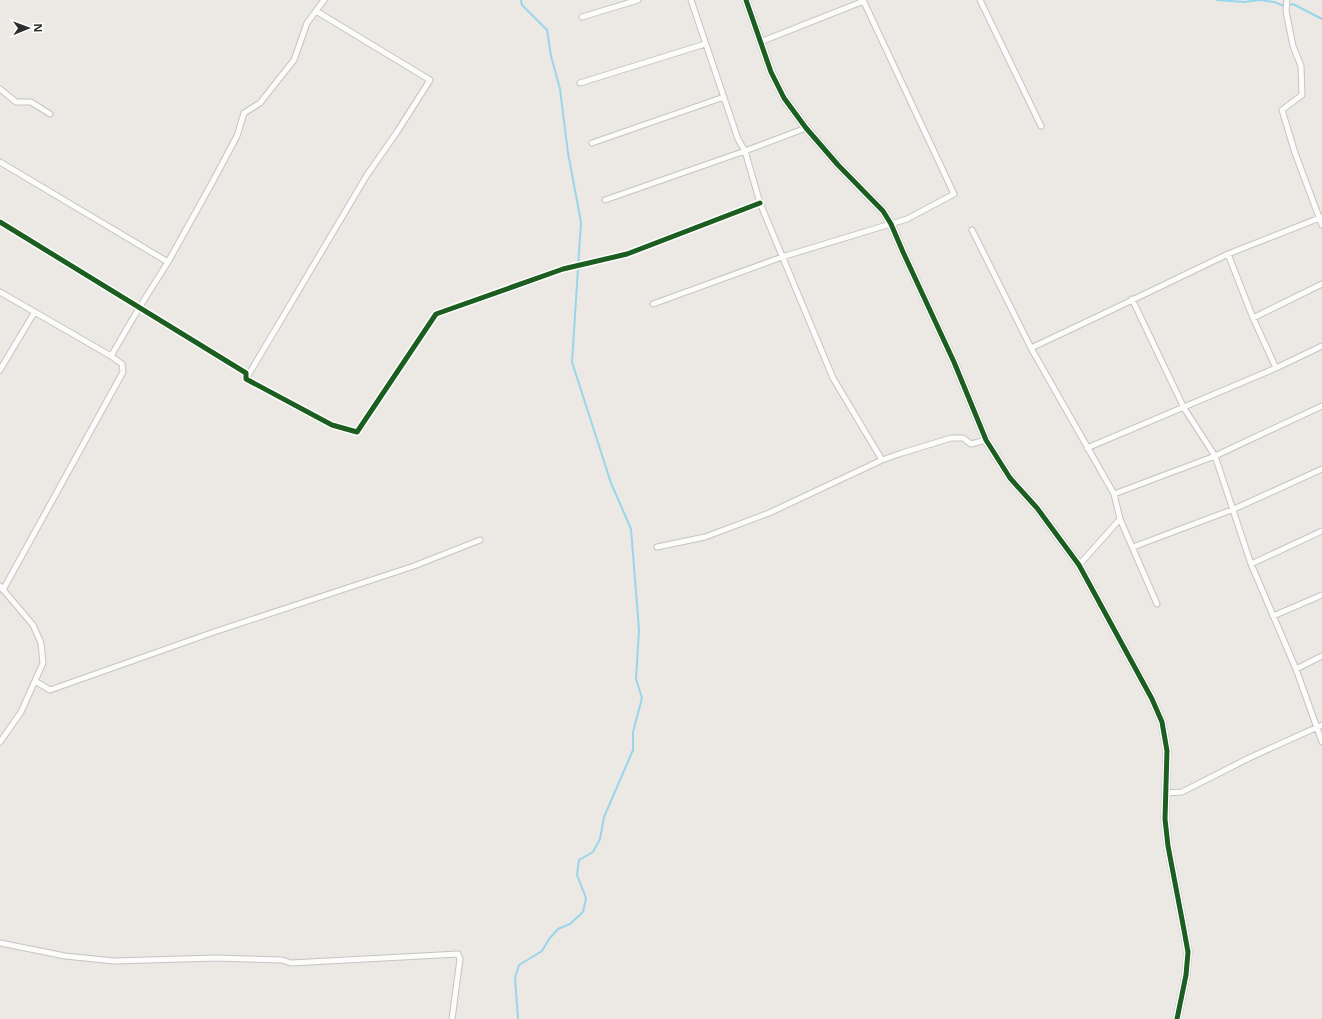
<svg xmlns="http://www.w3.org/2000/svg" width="1322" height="1019" font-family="'Noto Sans',sans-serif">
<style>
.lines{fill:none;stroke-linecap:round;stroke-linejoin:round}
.stream{stroke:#99d6ec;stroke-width:2}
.minor-casing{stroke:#c5c4c5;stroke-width:7}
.tertiary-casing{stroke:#c5c4c5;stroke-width:9}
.minor{stroke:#fcfcfb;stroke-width:5}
.tertiary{stroke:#fcfcfb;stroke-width:7}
.cycleway-casing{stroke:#fff;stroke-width:8}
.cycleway{stroke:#1b5e20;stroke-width:5}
</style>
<rect width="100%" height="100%" fill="#ece8e4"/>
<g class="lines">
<path class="stream" d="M1217 0 1244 2 1260 0 1274 2 1284 6 1293 4 1322 19
M518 1019 515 978 519 965 542 951 549 939 558 929 570 924 583 912 586 898 577 875 579 860 593 852 600 839 604 817 633 750V732L642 698 636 679 639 630 631 529 611 483 572 362 581 222 568 153 560 89 551 56 547 30 522 5 521 0"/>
<g class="minor-casing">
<path id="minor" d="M691 0 738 139 745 151 760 203 833 378 882 460
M980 0 1041 126
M1287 0 1286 11 1293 46 1301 66 1302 95 1282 110 1295 153 1322 225
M582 17 638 0
M760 42 864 1
M580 83 705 44
M0 89 16 102H31L50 114
M592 143 724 97
M0 162 168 262
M605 200 745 151 806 128
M0 222 246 373V379L332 425 357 432 436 314 563 269 627 254 760 203
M972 230 1031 348 1114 494 1120 519 1157 604
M1228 254 1253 318 1276 368
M0 292 111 356
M1132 299 1184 408 1215 456 1251 564 1296 669 1322 742
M653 304 782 257 907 219 954 194 863 0
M1253 318 1322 284
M1031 348 1101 315 1228 254 1322 217
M0 370 34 313
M246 379 367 175 397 132 430 80 316 11
M1087 448 1276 368 1322 346
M1114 494 1215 456 1322 406
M657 547 705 537 769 513 882 460 902 453 951 438H963L971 444 986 440
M1133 547 1234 509 1322 469
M1251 564 1322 531
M1079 565 1120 519
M0 586 33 625 41 643 43 663 21 712 0 742
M3 590 123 372 122 364 111 356 139 308 168 262 213 181 237 136 244 113 260 103 294 60 307 23 324 0
M1273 616 1322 595
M1296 669 1322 656
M35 681 50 690 214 632 414 566 480 540
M1166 793 1182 792 1249 758 1322 725
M0 943 65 956 114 961 216 958 282 960 291 963 458 954 460 959 452 1019"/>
</g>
<g class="tertiary-casing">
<path id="tertiary" d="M746 0 771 72 784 98 806 128 838 165 883 211 891 224 903 252 954 362 986 440 1010 478 1037 508 1079 565 1152 699 1162 722 1167 751 1165 819 1168 846 1184 930 1188 952 1186 975 1177 1019"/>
</g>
<use href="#minor" class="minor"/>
<use href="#tertiary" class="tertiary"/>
<g class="cycleway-casing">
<path id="cycleway" d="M746 0 771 72 784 98 806 128 838 165 883 211 891 224 903 252 954 362 986 440 1010 478 1037 508 1079 565 1152 699 1162 722 1167 751 1165 819 1168 846 1184 930 1188 952 1186 975 1177 1019
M0 222 246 373V379L332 425 357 432 436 314 563 269 627 254 760 203"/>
</g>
<use href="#cycleway" class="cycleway"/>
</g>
<g transform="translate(28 28) rotate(89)" stroke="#ffffff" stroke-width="3" paint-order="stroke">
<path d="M0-3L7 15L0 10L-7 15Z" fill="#2e2e2e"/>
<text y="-6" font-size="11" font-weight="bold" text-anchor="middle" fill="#2e2e2e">N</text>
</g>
</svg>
